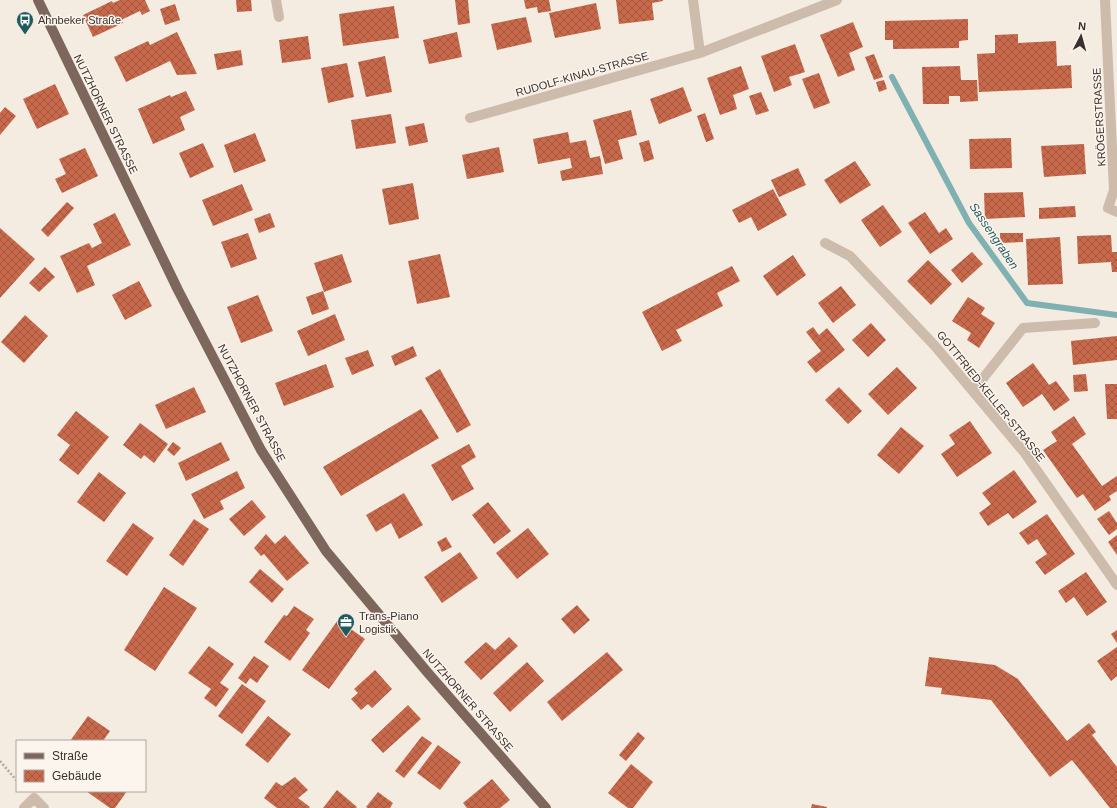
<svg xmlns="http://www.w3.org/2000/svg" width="1117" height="808" font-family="Helvetica,sans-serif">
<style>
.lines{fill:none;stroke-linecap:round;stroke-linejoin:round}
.stream{stroke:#7fb0b2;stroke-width:6}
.building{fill:url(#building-cross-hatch)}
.path{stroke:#b9a596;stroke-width:2.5;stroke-dasharray:2 2;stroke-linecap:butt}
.minor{stroke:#cdbbac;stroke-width:10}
.major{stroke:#7d675c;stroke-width:10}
.labels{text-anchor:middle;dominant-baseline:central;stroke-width:3;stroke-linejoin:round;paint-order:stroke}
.poi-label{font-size:11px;fill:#3b302b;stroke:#fbf5ee;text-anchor:start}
.street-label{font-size:11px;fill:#3b302b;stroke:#fbf5ee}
.water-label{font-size:12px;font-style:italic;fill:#1f5a5e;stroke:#fbf5ee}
</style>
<defs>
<pattern id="building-cross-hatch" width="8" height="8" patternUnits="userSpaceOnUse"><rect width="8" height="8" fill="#c8694b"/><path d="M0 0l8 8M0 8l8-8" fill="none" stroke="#a4573f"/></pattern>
</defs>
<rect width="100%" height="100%" fill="#f4ebe1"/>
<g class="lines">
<path class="stream" d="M892 77 969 223 1027 303 1117 315"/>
</g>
<path class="building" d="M120 0H145L150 11 142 15 140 11 121 20 123 23 93 37 83 15 112 1 113 3Z
M236 0H251L252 11 237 12Z
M455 0H468L470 23 458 25Z
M524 0H549L551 11 538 13 537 7 526 9Z
M616 0H663V1L652 3 654 20 619 24Z
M596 3 601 29 555 38 549 13Z
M175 4 180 20 165 25 160 9Z
M394 6 399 38 343 46 339 14Z
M526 17 532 42 497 50 491 24Z
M968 19V40L959 41V48L893 49V40H885V21Z
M853 22 863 47 849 53 855 70 838 77 820 35Z
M177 32 197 74 177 75 170 61 126 82 114 57 148 41 150 45Z
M457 32 462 57 429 64 423 40Z
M1018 34V43L1056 41 1057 66 1071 65 1072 88 979 92 977 54 995 53V35Z
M308 36 311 59 282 63 279 40Z
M795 44 805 72 789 77 792 85 774 92 761 56Z
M241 50 243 65 217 70 214 54Z
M874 54 883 77 874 80 865 57Z
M385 56 392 92 366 97 358 62Z
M347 63 354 97 328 103 321 68Z
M741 66 749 89 733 95 737 109 720 115 707 78Z
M960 66 961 80H977L978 101 960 102V96H949V104H923L922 67Z
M819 73 830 103 814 109 802 79Z
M884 80 887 89 879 92 876 82Z
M55 84 69 114 37 129 23 99Z
M683 87 692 111 659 124 650 99Z
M186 91 195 110 180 117 185 130 153 144 138 109 170 95 171 97Z
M761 92 769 111 756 115 749 96Z
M5 107 16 116 0 135V113Z
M631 110 637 135 618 140 623 159 605 164 593 120Z
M705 113 714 139 706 142 697 116Z
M391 114 396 143 356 149 351 120Z
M424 123 428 142 409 146 405 127Z
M568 132 570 143 586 140 590 158 600 156 603 174 562 181 560 171 572 168 570 158 538 164 533 139Z
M255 133 266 161 234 173 224 145Z
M1011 138 1012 168 970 169 969 139Z
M649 140 654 159 644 162 639 143Z
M203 143 214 167 190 178 179 153Z
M1084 144 1086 174 1044 177 1041 146Z
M499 147 504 172 467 179 462 155Z
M85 148 98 176 62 193 55 179 66 174 59 159Z
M855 161 871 185 840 204 824 180Z
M798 168 806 185 779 197 771 180Z
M413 183 419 219 389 225 382 189Z
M242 184 253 210 213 226 202 200Z
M773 189 787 215 758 231 751 217 739 223 732 210Z
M1023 192 1025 217 985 219 984 193Z
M67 202 74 208 48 237 41 230Z
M883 205 902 232 880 247 861 220Z
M1075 206 1076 217 1039 219V208Z
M925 212 939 233 946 228 953 239 930 254 908 223Z
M115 213 131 245 87 266 95 285 77 293 60 256 89 243 92 248 102 243 93 224Z
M270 213 275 227 259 233 254 219Z
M0 228 35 259 0 298Z
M248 233 257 259 231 268 221 242Z
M1000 233H1023V242L1000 243Z
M1111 235 1112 252H1117V272H1112L1111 262 1078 264 1077 236Z
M1060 237 1063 284 1028 285 1026 239Z
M972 252 983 264 962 283 951 270Z
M342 254 352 282 324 292 314 263Z
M440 254 450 297 417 304 408 261Z
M793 255 806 275 777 296 763 276Z
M928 260 952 284 931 305 907 281Z
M732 266 740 281 717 293 723 306 676 330 682 341 662 351 642 312Z
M45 267 55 277 39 292 29 283Z
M139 281 152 306 125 320 112 295Z
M841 286 856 305 833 323 818 303Z
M323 291 329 309 312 315 306 297Z
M258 295 273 331 241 343 227 307Z
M968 297 985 308 981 314 995 323 979 348 967 340 971 333 952 321Z
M335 314 345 340 308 356 297 331Z
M25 315 48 336 24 363 1 342Z
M871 323 886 340 868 357 852 340Z
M813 327 819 335 827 328 845 350 816 373 807 362 821 351 806 332Z
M1117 336V360L1073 365 1071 341Z
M413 346 417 356 395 366 391 356Z
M368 350 374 366 352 375 345 358Z
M1033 363 1049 385 1056 381 1070 400 1054 411 1042 394 1023 407 1006 383Z
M326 364 334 387 284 406 275 383Z
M897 367 917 388 888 415 868 394Z
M440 369 471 425 457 433 425 378Z
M1086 374 1088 391 1074 392 1073 375Z
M1105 384H1117V419H1107Z
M194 387 206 412 166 429 155 405Z
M839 387 862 411 848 424 825 400Z
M421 409 439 438 341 496 323 467Z
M76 411 109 437 78 475 59 460 70 445 57 435Z
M1074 416 1086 434 1072 444 1102 486 1117 476V491L1109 496 1111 500 1095 511 1083 494 1077 498 1043 450 1057 441 1051 432Z
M970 421 992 453 957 477 941 454 955 444 949 435Z
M140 423 168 444 154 463 144 455 141 459 123 445Z
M901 427 924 446 899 474 877 455Z
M173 442 181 448 174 456 167 450Z
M221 442 230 460 186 481 178 463Z
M469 444 476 457 461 466 474 489 452 501 431 465Z
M1014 470 1037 502 1013 519 1008 513 988 526 979 513 991 504 982 493Z
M237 471 245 488 220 501 224 509 204 519 191 494Z
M99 472 126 493 104 522 77 502Z
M404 493 423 525 399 539 391 523 376 532 366 515Z
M252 500 266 517 244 536 229 519Z
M488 502 511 531 494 544 472 515Z
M1109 511 1117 523V529L1109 535 1097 519Z
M1047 514 1075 554 1045 575 1035 562 1047 554 1037 539 1028 545 1019 533Z
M194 519 209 529 183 566 169 555Z
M133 523 154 538 127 576 106 561Z
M528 528 549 554 517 579 496 553Z
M266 534 275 544 285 535 309 563 287 581 264 554 261 556 254 548Z
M1117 535V555L1108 542Z
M446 537 452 547 442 552 437 542Z
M460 552 478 578 442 603 424 577Z
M260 569 284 589 272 603 249 582Z
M1086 572 1107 602 1087 616 1074 597 1066 603 1058 591Z
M164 587 197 608 155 671 124 650Z
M577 605 590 620 574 634 561 619Z
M294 606 314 619 306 630 310 633 290 661 264 642 284 615 287 616Z
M338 620 365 639 329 689 302 670Z
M1117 630V643L1111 634Z
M509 637 518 646 481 680 464 662 486 642 495 650Z
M209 646 234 664 220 683 229 689 216 707 204 698 211 689 188 673Z
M1117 647V676L1111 681 1097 661Z
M607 652 623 670 562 721 547 702Z
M254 656 269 666 257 683 250 678 246 684 238 678Z
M929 657 995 665 1018 679 1067 741 1089 723 1096 732 1092 735 1117 767V808H1110L1072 760 1050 777 991 700 941 694 942 688 925 686Z
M527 662 544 681 510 712 493 693Z
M375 670 392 689 372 708 368 704 361 710 351 699 358 693 354 689Z
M242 684 266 701 242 734 218 716Z
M408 705 421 719 383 753 371 740Z
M88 716 110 731 103 741H70Z
M268 716 291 734 268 763 245 745Z
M638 732 645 738 626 761 619 755Z
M422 736 432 743 404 778 395 771Z
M438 745 461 762 440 790 417 773Z
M631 764 653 782 633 808H628L608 793Z
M295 777 308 790 298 798 310 807 309 808H277L264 798 276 782 282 786Z
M492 779 510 800 500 808H467L463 803Z
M337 790 357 807 356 808H323Z
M86 791H127L115 808H110Z
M378 792 393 803 390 808H368L366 807Z
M812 804 827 807V808H811Z"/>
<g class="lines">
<path class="path" d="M0 761 17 781"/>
<path class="minor" d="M276 0 279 17
M693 0 700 53
M1105 0 1114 190 1108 208 1117 212
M470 118 700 53 837 0
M825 243 850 256 935 346 1024 452 1117 585
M973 391 1023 328 1095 323
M24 808 34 798 44 808"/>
<path class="major" d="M38 0 178 290 261 450 326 551 428 673 546 808"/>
</g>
<defs>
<g id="bus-pin" transform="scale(0.9)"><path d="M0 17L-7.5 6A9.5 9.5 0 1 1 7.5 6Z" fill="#1f5a5e" stroke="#fbf5ee"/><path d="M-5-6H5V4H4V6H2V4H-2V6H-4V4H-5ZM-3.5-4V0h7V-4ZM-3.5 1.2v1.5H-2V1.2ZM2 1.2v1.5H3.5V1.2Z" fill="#fff"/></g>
<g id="office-pin" transform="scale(0.9)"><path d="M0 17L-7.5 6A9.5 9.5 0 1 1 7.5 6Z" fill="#1f5a5e" stroke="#fbf5ee"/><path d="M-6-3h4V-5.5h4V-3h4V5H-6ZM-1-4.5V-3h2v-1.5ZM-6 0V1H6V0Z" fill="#fff"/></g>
</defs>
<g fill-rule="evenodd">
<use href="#bus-pin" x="25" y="20"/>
<use href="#office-pin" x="346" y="622"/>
</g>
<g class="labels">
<g class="poi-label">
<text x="38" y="20">Ahnbeker Straße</text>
<text x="359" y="616">Trans-Piano<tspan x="359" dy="13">Logistik</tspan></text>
</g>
<g class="street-label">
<text transform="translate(582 74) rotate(-16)">RUDOLF-KINAU-STRASSE</text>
<text transform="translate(106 114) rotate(64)">NUTZHORNER STRASSE</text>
<text transform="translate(1099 117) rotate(-93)">KRÖGERSTRASSE</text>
<text transform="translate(991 396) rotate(51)">GOTTFRIED-KELLER-STRASSE</text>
<text transform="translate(252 403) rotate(62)">NUTZHORNER STRASSE</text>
<text transform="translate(468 700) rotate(49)">NUTZHORNER STRASSE</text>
</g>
<g class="water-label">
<text transform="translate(994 236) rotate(56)">Sassengraben</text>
</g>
</g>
<rect x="16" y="740" width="130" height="52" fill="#fbf5ee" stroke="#aea6a0"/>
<rect x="24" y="753" width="20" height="6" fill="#7d675c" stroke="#aea6a0"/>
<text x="52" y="760" font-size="12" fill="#3b302b">Straße</text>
<rect x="24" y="770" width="20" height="12" fill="url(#building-cross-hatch)" stroke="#aea6a0"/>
<text x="52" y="780" font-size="12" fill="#3b302b">Gebäude</text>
<g transform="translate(1081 36) rotate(6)" stroke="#fbf5ee" stroke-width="3" paint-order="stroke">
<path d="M0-3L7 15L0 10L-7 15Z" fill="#3b302b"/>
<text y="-6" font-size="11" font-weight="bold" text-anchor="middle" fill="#3b302b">N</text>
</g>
</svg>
